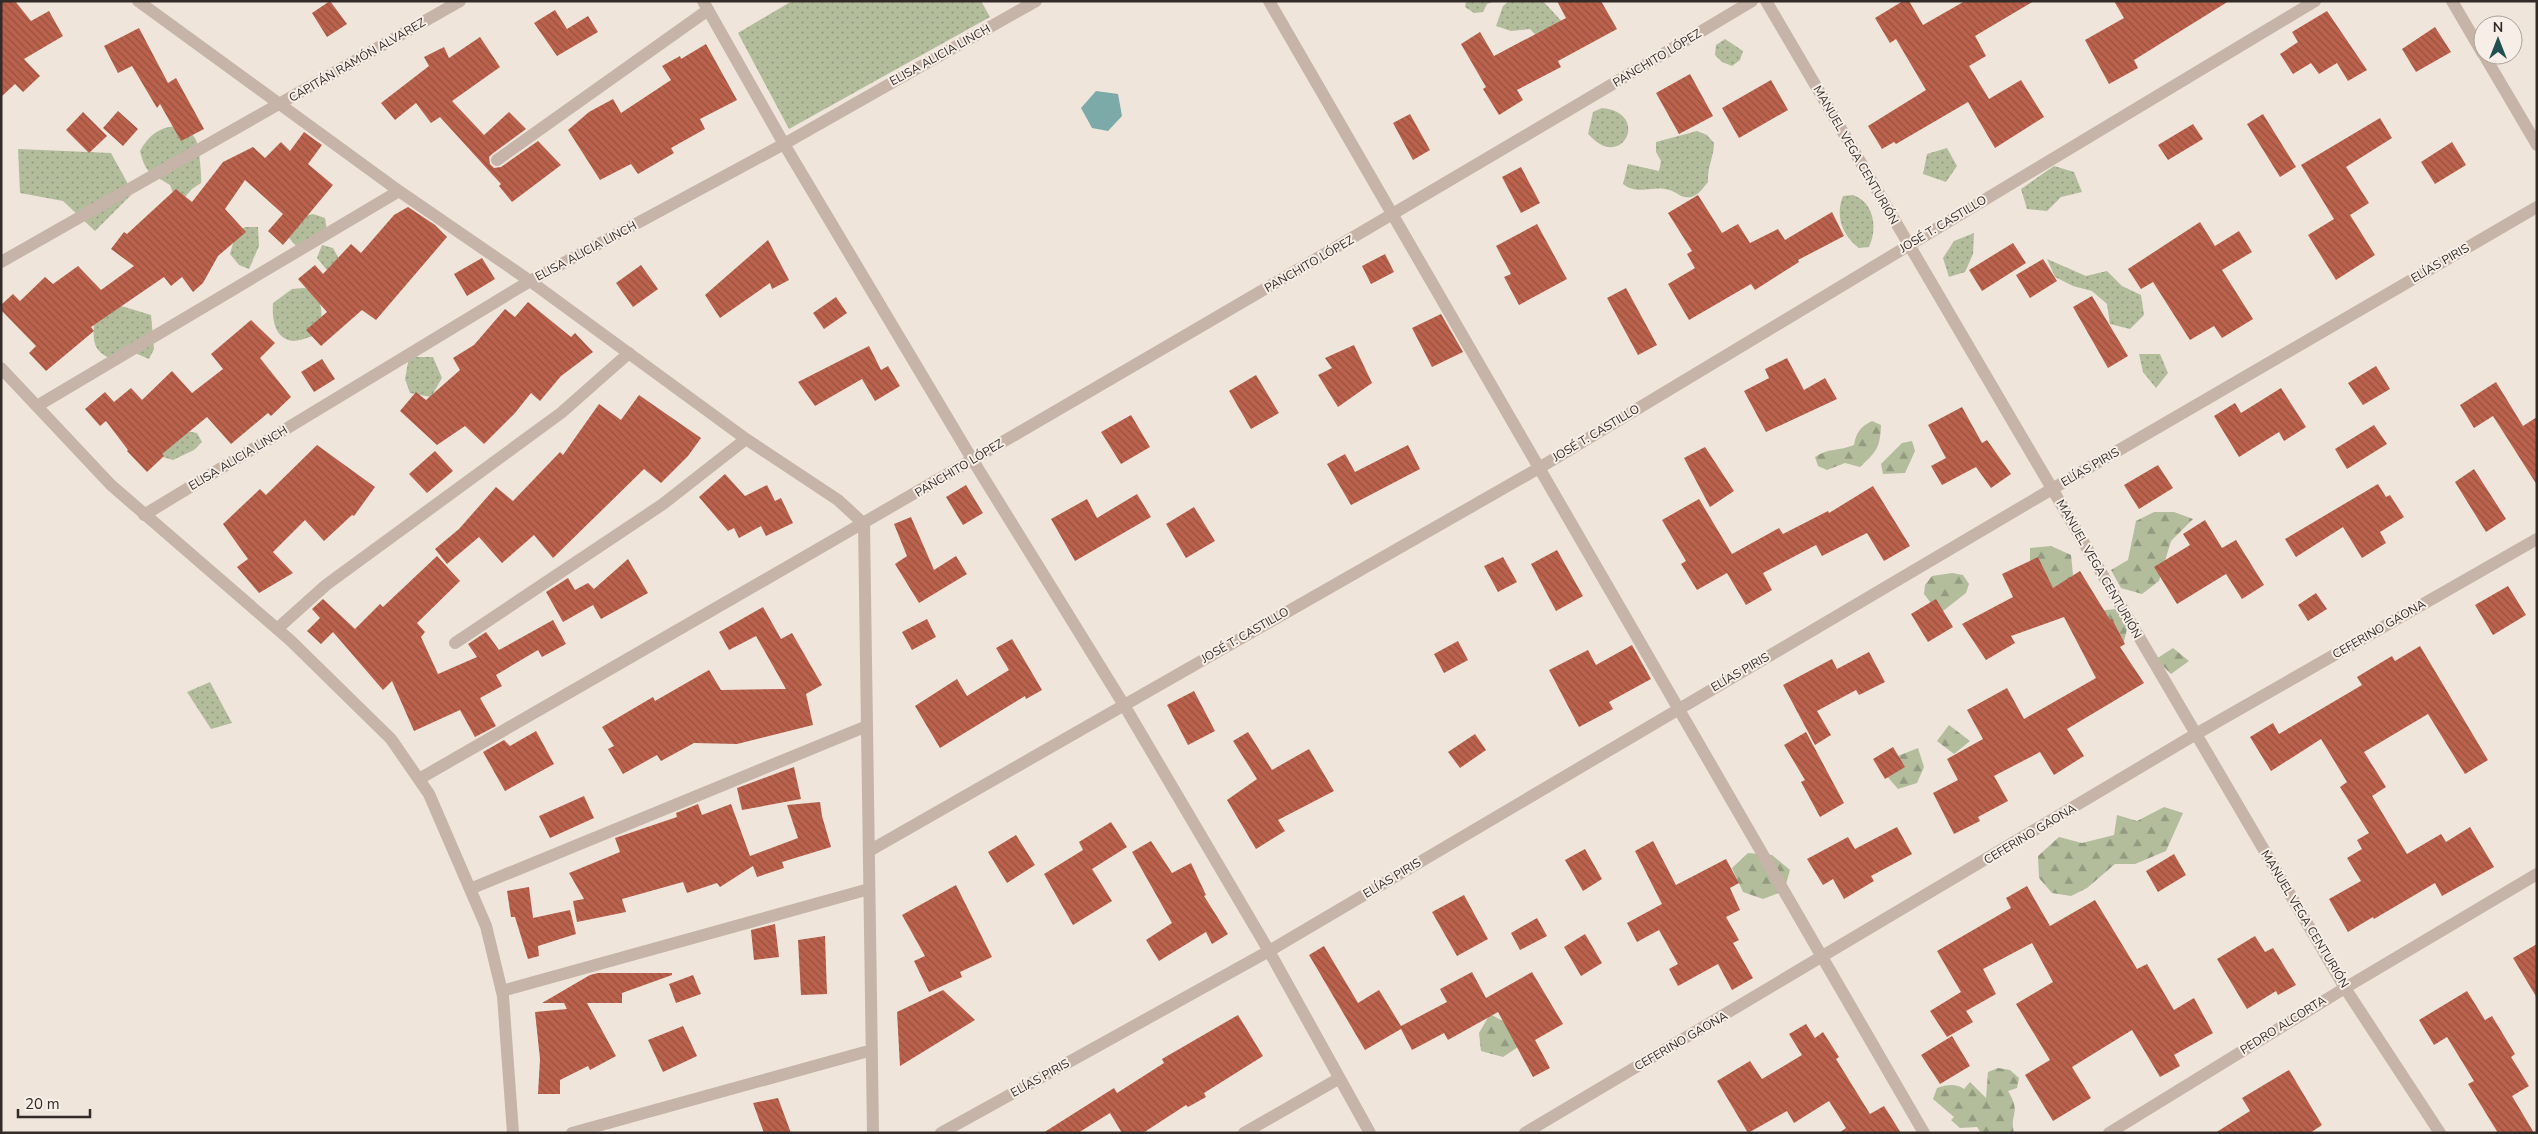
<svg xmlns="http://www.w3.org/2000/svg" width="2538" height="1134" font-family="'Nunito Sans',sans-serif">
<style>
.grass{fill:url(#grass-dots)}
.forest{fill:url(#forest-firs)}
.water{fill:#7caaa9}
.building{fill:url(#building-back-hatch)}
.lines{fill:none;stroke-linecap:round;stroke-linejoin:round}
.lane{stroke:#c6b4a8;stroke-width:12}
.street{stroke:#c6b4a8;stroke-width:12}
.labels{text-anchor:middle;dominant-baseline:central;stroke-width:4;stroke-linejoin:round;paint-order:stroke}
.street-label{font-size:12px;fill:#332b28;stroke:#f7efe7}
</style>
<defs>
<pattern id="grass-dots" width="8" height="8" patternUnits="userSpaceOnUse" patternTransform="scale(1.25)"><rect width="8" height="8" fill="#b3bd9c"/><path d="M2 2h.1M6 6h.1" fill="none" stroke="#929a7f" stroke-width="1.8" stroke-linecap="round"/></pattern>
<pattern id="forest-firs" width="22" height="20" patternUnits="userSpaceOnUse" patternTransform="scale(1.25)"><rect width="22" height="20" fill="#b3bd9c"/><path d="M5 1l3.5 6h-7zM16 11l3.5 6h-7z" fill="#929a7f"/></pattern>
<pattern id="building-back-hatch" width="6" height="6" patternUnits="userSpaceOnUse" patternTransform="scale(1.25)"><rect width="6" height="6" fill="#bb624d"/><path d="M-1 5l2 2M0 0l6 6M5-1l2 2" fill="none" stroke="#995140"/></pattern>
</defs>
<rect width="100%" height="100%" fill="#efe5db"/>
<path class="grass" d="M792 1H981L990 17 789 129 738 33Z
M1466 1H1495L1487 4 1483 12 1474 13 1465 7Z
M1509 1H1543L1566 26 1544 43 1530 29 1511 31 1496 26 1503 6Z
M1725 39 1743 51 1740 60 1732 66 1722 62 1715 55 1716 45Z
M1602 108C1644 112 1629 155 1604 146 1598 144 1592 138 1588 134L1593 112Z
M177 126C184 129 193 133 196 140 199 146 202 177 201 183L192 189 185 197 174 195 170 185C151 173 146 175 140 151 149 135 159 127 177 126Z
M1697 131 1707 135 1714 143C1714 157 1707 167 1708 182 1703 188 1699 195 1691 197 1680 199 1678 192 1669 190 1652 185 1639 196 1623 184L1628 164 1659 171 1661 161 1656 152V142Z
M1947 148 1957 166 1946 182 1923 174 1927 154Z
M18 149 111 153 133 193 95 231 63 201 20 193Z
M2054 166 2074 172 2082 192 2061 197 2047 211 2027 209 2021 189Z
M1853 195C1874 202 1878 228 1869 247L1859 248C1842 235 1835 216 1843 196Z
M313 214 325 218 327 230 297 247 282 230 289 220Z
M245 227H258L259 246 249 269 239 265 230 254 236 233Z
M1974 233 1973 254 1965 272 1949 277 1943 258 1954 241Z
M322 245 333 248 338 257 340 269 331 275 317 258Z
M2047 259 2086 276 2107 271 2122 286 2141 295 2144 315 2130 329 2110 324 2107 304 2092 291 2073 286 2055 277Z
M304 288 315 291C323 307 324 319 316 335 309 337 300 341 293 341 274 339 272 318 273 303L292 289Z
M118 305 151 315 154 349 149 359 128 350 109 358C93 350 93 341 94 324Z
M2139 354H2160L2168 373 2156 388 2143 372Z
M409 357H433L442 378 431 397 410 393 405 379Z
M186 431 197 433 202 442 194 450 173 460 163 457 159 446Z
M210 682 232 723 211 729 187 692Z"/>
<path class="forest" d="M1872 421 1881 425C1880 448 1877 451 1860 467L1845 463 1827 470 1818 466 1815 457C1827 448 1840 451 1854 445 1856 433 1860 427 1872 421Z
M1912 441 1915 451 1905 473 1883 474 1881 464 1902 443Z
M2154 512H2174L2193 519 2171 541 2159 581 2142 594 2121 588 2111 570 2128 560 2136 521Z
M2051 546 2071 555 2073 575 2061 591 2042 587 2030 568V548Z
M1952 573 1963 575 1969 584 1966 593 1943 611 1934 607 1924 594 1925 585 1932 576Z
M2116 609 2128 625 2123 645 2103 641 2096 611Z
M2173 648 2189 661 2171 674 2156 659Z
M1949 725 1970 741 1954 754 1937 741Z
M1918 748 1924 767 1917 783 1898 789 1885 774 1898 756Z
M2164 807 2183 813 2166 851 2135 864H2115L2087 888 2071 896 2052 893 2039 878 2038 856 2059 837 2082 843 2114 835 2117 815 2137 821Z
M1748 853 1772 855 1790 870 1784 891 1763 899 1743 892 1732 868Z
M1490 1014 1510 1025 1521 1045 1503 1057 1481 1051 1479 1033Z
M1998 1068 2010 1070 2019 1078 2017 1088 2008 1091C2022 1114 2009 1113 2014 1133H1981L1977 1127 1960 1128 1951 1120 1954 1117 1933 1099 1937 1088C1947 1085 1955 1083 1964 1089L1970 1082 1986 1098 1988 1072Z"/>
<path class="water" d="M1096 91 1118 94 1122 116 1108 131 1092 128 1081 108Z"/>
<path class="building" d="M1 1H15L31 21 49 11 63 36 24 59 40 76 23 92 15 84 1 97Z
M330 1 347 24 327 37 312 13Z
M1557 1H1601L1617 29 1558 61 1561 67 1517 90 1523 100 1499 115 1483 89 1486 87 1461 44 1480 32 1494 56 1566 18Z
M1903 1H1909L1923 25 1965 1H2034L1975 36 1986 56 1969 66 1989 99 2021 80 2044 117 1995 148 1968 102 1896 144 1894 142 1882 149 1868 126 1926 90 1896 39 1890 43 1875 18Z
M2114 1H2229L2134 60 2138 68 2109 84 2085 40 2124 18Z
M555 10 567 29 588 16 598 32 557 56 534 23Z
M2327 11 2367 70 2348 81 2337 63 2319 74 2311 63 2293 74 2280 54 2298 42 2292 32Z
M2435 27 2451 52 2416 72 2402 49Z
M139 28 168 83 176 78 204 129 181 141 160 104 157 108 132 66 118 73 104 46Z
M480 37 500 67 452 101 484 135 509 112 526 129 492 154 489 157 490 164 494 168 501 167 538 141 561 165 512 202 499 186 501 184 440 117 431 123 416 103 395 120 381 103 429 66 424 57 444 47 449 58Z
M706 44 737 100 700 119 705 129 671 148 674 153 638 174 631 164 600 180 568 130 589 112 613 99 621 113 671 80 662 66 680 56 681 59Z
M1690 74 1713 116 1679 134 1656 93Z
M1771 80 1788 110 1739 138 1722 108Z
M118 111 138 129 123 146 103 128Z
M83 112 107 136 89 153 66 130Z
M1410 114 1430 150 1413 160 1393 123Z
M2263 114 2296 167 2280 177 2247 124Z
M2380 118 2392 138 2346 167 2369 203 2350 215 2375 255 2336 280 2308 235 2334 219 2301 165Z
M2193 124 2203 139 2168 160 2158 145Z
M304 132 322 145 308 164 333 185 283 245 268 231 283 214 245 180 225 209 246 232 218 256 203 283 193 292 182 277 171 286 164 277 91 327 94 331 46 371 29 353 36 346 1 310V305L13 294 20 301 45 277 53 284 78 266 101 290 134 266 111 249 124 232 127 234 176 189 192 202 223 162 253 147 265 158 281 142 290 151Z
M2452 142 2466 165 2435 184 2421 162Z
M1521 167 1540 203 1521 213 1502 177Z
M1698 195 1722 233 1738 224 1750 243 1778 229 1785 240 1832 212 1844 236 1798 260 1799 262 1755 290 1751 284 1689 320 1668 284 1695 268 1687 254 1692 251 1668 213Z
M408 207 435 225 447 237 376 320 362 310 321 346 306 330 327 312 298 279 315 265 323 274 351 244 361 253 394 215Z
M2200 222 2215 246 2239 231 2252 252 2222 270 2253 319 2222 338 2214 326 2190 340 2153 282 2141 289 2128 269Z
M1537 224 1567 279 1519 305 1504 277 1511 274 1496 246Z
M768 240 789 280 772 289 770 283 720 318 705 295Z
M2013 243 2026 263 1982 291 1969 270Z
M1385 254 1394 272 1371 284 1362 266Z
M482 258 495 279 467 296 454 274Z
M2043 259 2057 281 2030 298 2016 275Z
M641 265 658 289 633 307 616 283Z
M1626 288 1657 345 1638 355 1607 298Z
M2092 296 2128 356 2108 368 2073 307Z
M836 297 847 313 824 329 813 313Z
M528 302 571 337 575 333 593 352 561 376 540 401 531 393 515 413 484 444 465 426 437 445 400 411 416 392 426 400 460 370 453 358 474 345 505 309 515 317Z
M1441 314 1463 352 1432 367 1412 328Z
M251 320 275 343 260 358 291 397 271 416 268 413 231 444 207 417 162 454 164 456 147 472 127 451 128 450 106 421 100 426 85 409 105 392 114 402 131 388 142 400 172 371 192 393 223 369 211 354Z
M1354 345 1372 383 1338 407 1318 375 1332 368 1325 358Z
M869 346 881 370 888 366 900 386 875 401 862 379 815 406 798 382Z
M1787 358 1804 390 1825 378 1837 399 1766 432 1744 391 1769 378 1765 369Z
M322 359 335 379 314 392 301 372Z
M2376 366 2390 389 2363 405 2348 383Z
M1256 375 1279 413 1251 429 1229 391Z
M2496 382 2523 426 2537 417V485L2493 416 2474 428 2460 405Z
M2281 388 2306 427 2284 441 2279 432 2239 457 2214 416 2235 403 2241 413Z
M639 395 701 438 688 456 661 483 644 469 553 558 534 535 502 563 479 537 447 564 435 549 459 529 496 487 513 501 560 452 563 455 599 404 621 420Z
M1962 407 1982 443 1987 440 2011 474 1991 488 1976 467 1942 485 1931 466 1946 458 1928 425Z
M1131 415 1150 447 1121 464 1101 432Z
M2374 425 2387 444 2347 469 2335 449Z
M317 445 375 487 354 516 352 515 324 541 305 520 273 552 293 573 259 593 237 567 248 559 223 524 260 489 266 495Z
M1408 445 1420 469 1351 505 1327 464 1345 454 1355 472Z
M1705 447 1734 491 1710 507 1684 458Z
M435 451 453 471 427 493 409 474Z
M2158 465 2173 488 2139 509 2124 485Z
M2474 469 2506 519 2486 532 2455 482Z
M725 474 745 496 767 485 775 501 781 498 793 523 766 536 761 526 739 538 734 528 728 531 699 497Z
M2378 484 2386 497 2390 495 2404 517 2380 532 2386 543 2362 558 2343 527 2296 557 2285 539Z
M966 485 983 513 963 525 946 497Z
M1873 486 1910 546 1884 561 1867 533 1822 556 1816 545 1763 573 1772 590 1746 605 1727 573 1697 590 1681 564 1686 561 1662 520 1699 499 1732 554 1779 528 1783 534 1828 511 1829 513Z
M1137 494 1151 517 1075 561 1051 519 1087 499 1097 518Z
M1194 507 1215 541 1186 558 1166 524Z
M911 517 934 570 956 556 967 574 919 603 895 564 907 556 894 524Z
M2205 520 2222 548 2236 540 2264 585 2242 599 2226 574 2177 604 2154 567 2190 545 2183 534Z
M1557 550 1583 596 1556 611 1531 564Z
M437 556 460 581 417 623 425 632 421 637 438 674 477 657 468 644 486 632 499 650 553 620 566 644 542 657 538 650 496 675 502 686 480 698 496 726 475 737 460 710 414 731 392 681 383 690 333 632 321 644 307 631 320 618 312 609 323 599 355 629 380 604 383 607Z
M1503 557 1517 582 1498 592 1484 566Z
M2038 557 2053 588 2080 571 2110 620 2112 619 2125 644 2120 647 2144 683 2067 729 2084 756 2054 775 2040 752 1994 776 2008 801 1978 817 1980 821 1954 834 1933 793 1958 780 1947 759 1983 739 1967 710 2007 688 2024 719 2096 678 2064 617 2011 636 2015 643 1986 660 1962 624 2013 597 2002 574Z
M628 559 648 593 601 619 593 605 563 622 546 592 568 578 575 590 588 583 594 589Z
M2508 586 2526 615 2493 635 2475 605Z
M2316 593 2327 609 2308 621 2298 605Z
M1936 599 1953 627 1928 642 1911 614Z
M763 607 781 639 792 633 822 685 806 694 813 725 737 744 694 743 661 761 657 755 623 774 608 749 614 746 602 727 653 697 655 701 709 670 721 690 786 689 756 636 729 650 719 632Z
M927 619 936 637 912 650 902 632Z
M1012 639 1042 690 1026 699 1025 696 940 748 915 706 957 679 967 696 1009 670 996 648Z
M1458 641 1468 660 1444 673 1434 654Z
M1632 645 1651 679 1609 702 1613 709 1579 727 1549 670 1588 650 1596 665Z
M2420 646 2488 760 2465 774 2428 714 2364 752 2386 787 2372 796 2407 854 2441 834 2446 842 2470 827 2494 867 2442 896 2435 883 2374 919 2373 917 2348 932 2329 899 2361 881 2347 858 2362 849 2357 840 2369 833 2340 787 2347 782 2321 739 2271 771 2250 737 2273 723 2279 734 2362 685 2357 677 2392 656 2395 661Z
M1869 652 1885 682 1859 695 1856 690 1817 711 1831 735 1815 745 1783 685 1832 659 1837 669Z
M1194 691 1215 731 1188 745 1167 705Z
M536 731 554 764 505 791 483 752 504 740 510 746Z
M1248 732 1272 770 1309 749 1334 791 1278 820 1285 831 1256 849 1227 800 1257 779 1233 741Z
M1806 732 1844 803 1820 817 1801 782 1805 780 1784 745Z
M1475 734 1486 750 1460 768 1448 752Z
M1893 747 1905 767 1885 779 1873 759Z
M794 767 801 799 742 810 737 788Z
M584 796 594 818 550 838 539 816Z
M820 802 822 816 831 847 782 862 784 868 757 877 753 866 720 887 717 883 687 893 683 882 622 899 626 912 577 922 573 901 584 899 569 873 620 852 615 838 677 817 676 813 698 804 702 815 731 804 750 856 798 838 787 805Z
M1111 822 1127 847 1092 869 1112 901 1073 925 1044 874 1083 850 1079 842Z
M1897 827 1912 854 1871 876 1874 881 1844 899 1833 879 1823 885 1807 859 1848 837 1855 849Z
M1016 835 1035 865 1007 883 988 852Z
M1151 841 1172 873 1191 863 1206 895 1204 896 1228 934 1212 944 1206 932 1159 961 1146 940 1172 923 1132 852Z
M1653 841 1676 885 1726 859 1739 883 1730 888 1740 910 1726 917 1739 940 1733 943 1753 978 1732 990 1718 964 1678 986 1669 969 1678 964 1659 930 1637 942 1627 923 1662 904 1635 851Z
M1585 849 1602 879 1583 891 1565 860Z
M2174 854 2186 875 2158 892 2146 871Z
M956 885 992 957 960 972 962 977 929 992 914 961 925 956 902 915Z
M2027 886 2050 926 2095 900 2137 969 2147 964 2174 1010 2194 998 2213 1033 2174 1055 2180 1066 2160 1077 2132 1030 2072 1067 2091 1098 2053 1121 2025 1075 2050 1060 2016 1004 2053 982 2032 943 1983 969 1996 994 1966 1011 1973 1022 1947 1037 1930 1011 1961 992 1937 951 2011 908 2006 898Z
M529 887 533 918 570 910 576 934 538 946 539 956 528 959 515 917H511L507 891Z
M1464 895 1488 939 1457 956 1432 912Z
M1537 918 1547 936 1520 950 1511 933Z
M775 924 779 957 754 960 751 930Z
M1585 934 1602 963 1581 976 1564 947Z
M825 936 827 994 801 995 798 940Z
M2255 936 2265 952 2273 948 2296 985 2278 995 2276 991 2247 1009 2217 959Z
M2537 944V998L2513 958Z
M1324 946 1358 1003 1379 990 1401 1026 1447 1002 1440 989 1472 972 1486 998 1532 972 1563 1024 1535 1040 1550 1068 1533 1077 1498 1012 1448 1040 1444 1033 1412 1050 1401 1029 1365 1050 1309 955Z
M598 973H672V975L622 993V1003H587L616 1056 590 1070 588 1066 560 1080V1094H538L540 1059 535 1012 567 1009 564 1003H542L590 975Z
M693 975 701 994 676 1003 669 984Z
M943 990 975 1020 900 1066 897 1012Z
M2467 991 2485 1020 2492 1016 2515 1054 2511 1057 2529 1086 2512 1096 2534 1133H2498L2468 1084 2474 1081 2447 1037 2434 1045 2419 1020Z
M1238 1015 1263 1056 1204 1093 1206 1097 1188 1107 1186 1105 1143 1133H1122L1110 1113 1078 1133H1043L1114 1088 1117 1093 1164 1063 1162 1059Z
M1806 1024 1815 1038 1823 1032 1839 1057 1836 1059 1870 1114 1884 1106 1901 1133H1839L1846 1128 1829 1101 1794 1123 1787 1111 1748 1133 1717 1081 1750 1061 1762 1079 1802 1055 1789 1034Z
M683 1026 697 1056 663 1072 648 1040Z
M1952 1036 1970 1066 1940 1084 1921 1055Z
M2289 1070 2322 1125 2310 1133H2215L2250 1111 2242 1098Z
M778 1098 791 1133H764L753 1103Z"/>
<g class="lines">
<path class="lane" d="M497 160 708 10
M1244 1133 1338 1079"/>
<path class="street" d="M138 1 399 191 530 281 746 439 838 500 864 524 873 1133
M703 1 784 144 972 459 1124 705 1269 951 1370 1133
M1269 1 1924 1133
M1766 1 2345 988 2440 1133
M2452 1 2483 54
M2484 55 2537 145
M1 262 460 1
M1 368 111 485 290 640 391 739 429 794 486 926 503 996 513 1133
M37 406 399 191
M144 515 530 281 784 144 1036 1
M277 629 326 585 561 413 629 353
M455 643 663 504 746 439
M419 779C865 523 1310 265 1752 1
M869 851 1539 468 2315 1
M470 889 867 726
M502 991 869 889
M572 1133 872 1050
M941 1133 1269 951 2052 489 2537 207
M1525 1133 2196 734 2537 539
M2109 1133 2345 988 2537 874"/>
</g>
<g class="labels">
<g class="street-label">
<text transform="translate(940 55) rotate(-29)">ELISA ALICIA LINCH</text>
<text transform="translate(1657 58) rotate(-31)">PANCHITO LÓPEZ</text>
<text transform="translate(357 60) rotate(-30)">CAPITÁN RAMÓN ALVAREZ</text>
<text transform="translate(1856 155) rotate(60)">MANUEL VEGA CENTURIÓN</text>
<text transform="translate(1943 224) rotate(-31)">JOSÉ T. CASTILLO</text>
<text transform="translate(586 251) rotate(-28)">ELISA ALICIA LINCH</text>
<text transform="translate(2440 263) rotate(-30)">ELÍAS PIRIS</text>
<text transform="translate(1309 264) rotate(-30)">PANCHITO LÓPEZ</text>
<text transform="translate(1596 433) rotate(-31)">JOSÉ T. CASTILLO</text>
<text transform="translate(238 458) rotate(-31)">ELISA ALICIA LINCH</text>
<text transform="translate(2090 467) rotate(-30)">ELÍAS PIRIS</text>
<text transform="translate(959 468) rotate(-31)">PANCHITO LÓPEZ</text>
<text transform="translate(2099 569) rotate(60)">MANUEL VEGA CENTURIÓN</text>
<text transform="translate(2379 629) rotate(-30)">CEFERINO GAONA</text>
<text transform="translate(1245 635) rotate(-30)">JOSÉ T. CASTILLO</text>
<text transform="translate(1740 672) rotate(-30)">ELÍAS PIRIS</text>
<text transform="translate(2030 834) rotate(-31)">CEFERINO GAONA</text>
<text transform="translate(1392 878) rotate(-31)">ELÍAS PIRIS</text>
<text transform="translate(2305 919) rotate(59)">MANUEL VEGA CENTURIÓN</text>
<text transform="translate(2283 1025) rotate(-32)">PEDRO ALCORTA</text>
<text transform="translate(1681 1041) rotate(-30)">CEFERINO GAONA</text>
<text transform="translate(1040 1078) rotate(-29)">ELÍAS PIRIS</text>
</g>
</g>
<rect width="2538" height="1134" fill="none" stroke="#332b28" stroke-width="5"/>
<g transform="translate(2498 40)"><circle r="24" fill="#f7efe7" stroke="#a9a19b"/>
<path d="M0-4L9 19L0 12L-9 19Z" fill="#215051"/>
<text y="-8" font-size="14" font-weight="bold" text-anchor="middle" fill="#332b28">N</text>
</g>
<path d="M18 1109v8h72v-8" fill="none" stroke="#332b28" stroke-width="2.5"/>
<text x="25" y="1109" font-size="15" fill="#332b28" stroke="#f7efe7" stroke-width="4" paint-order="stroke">20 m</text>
</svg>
